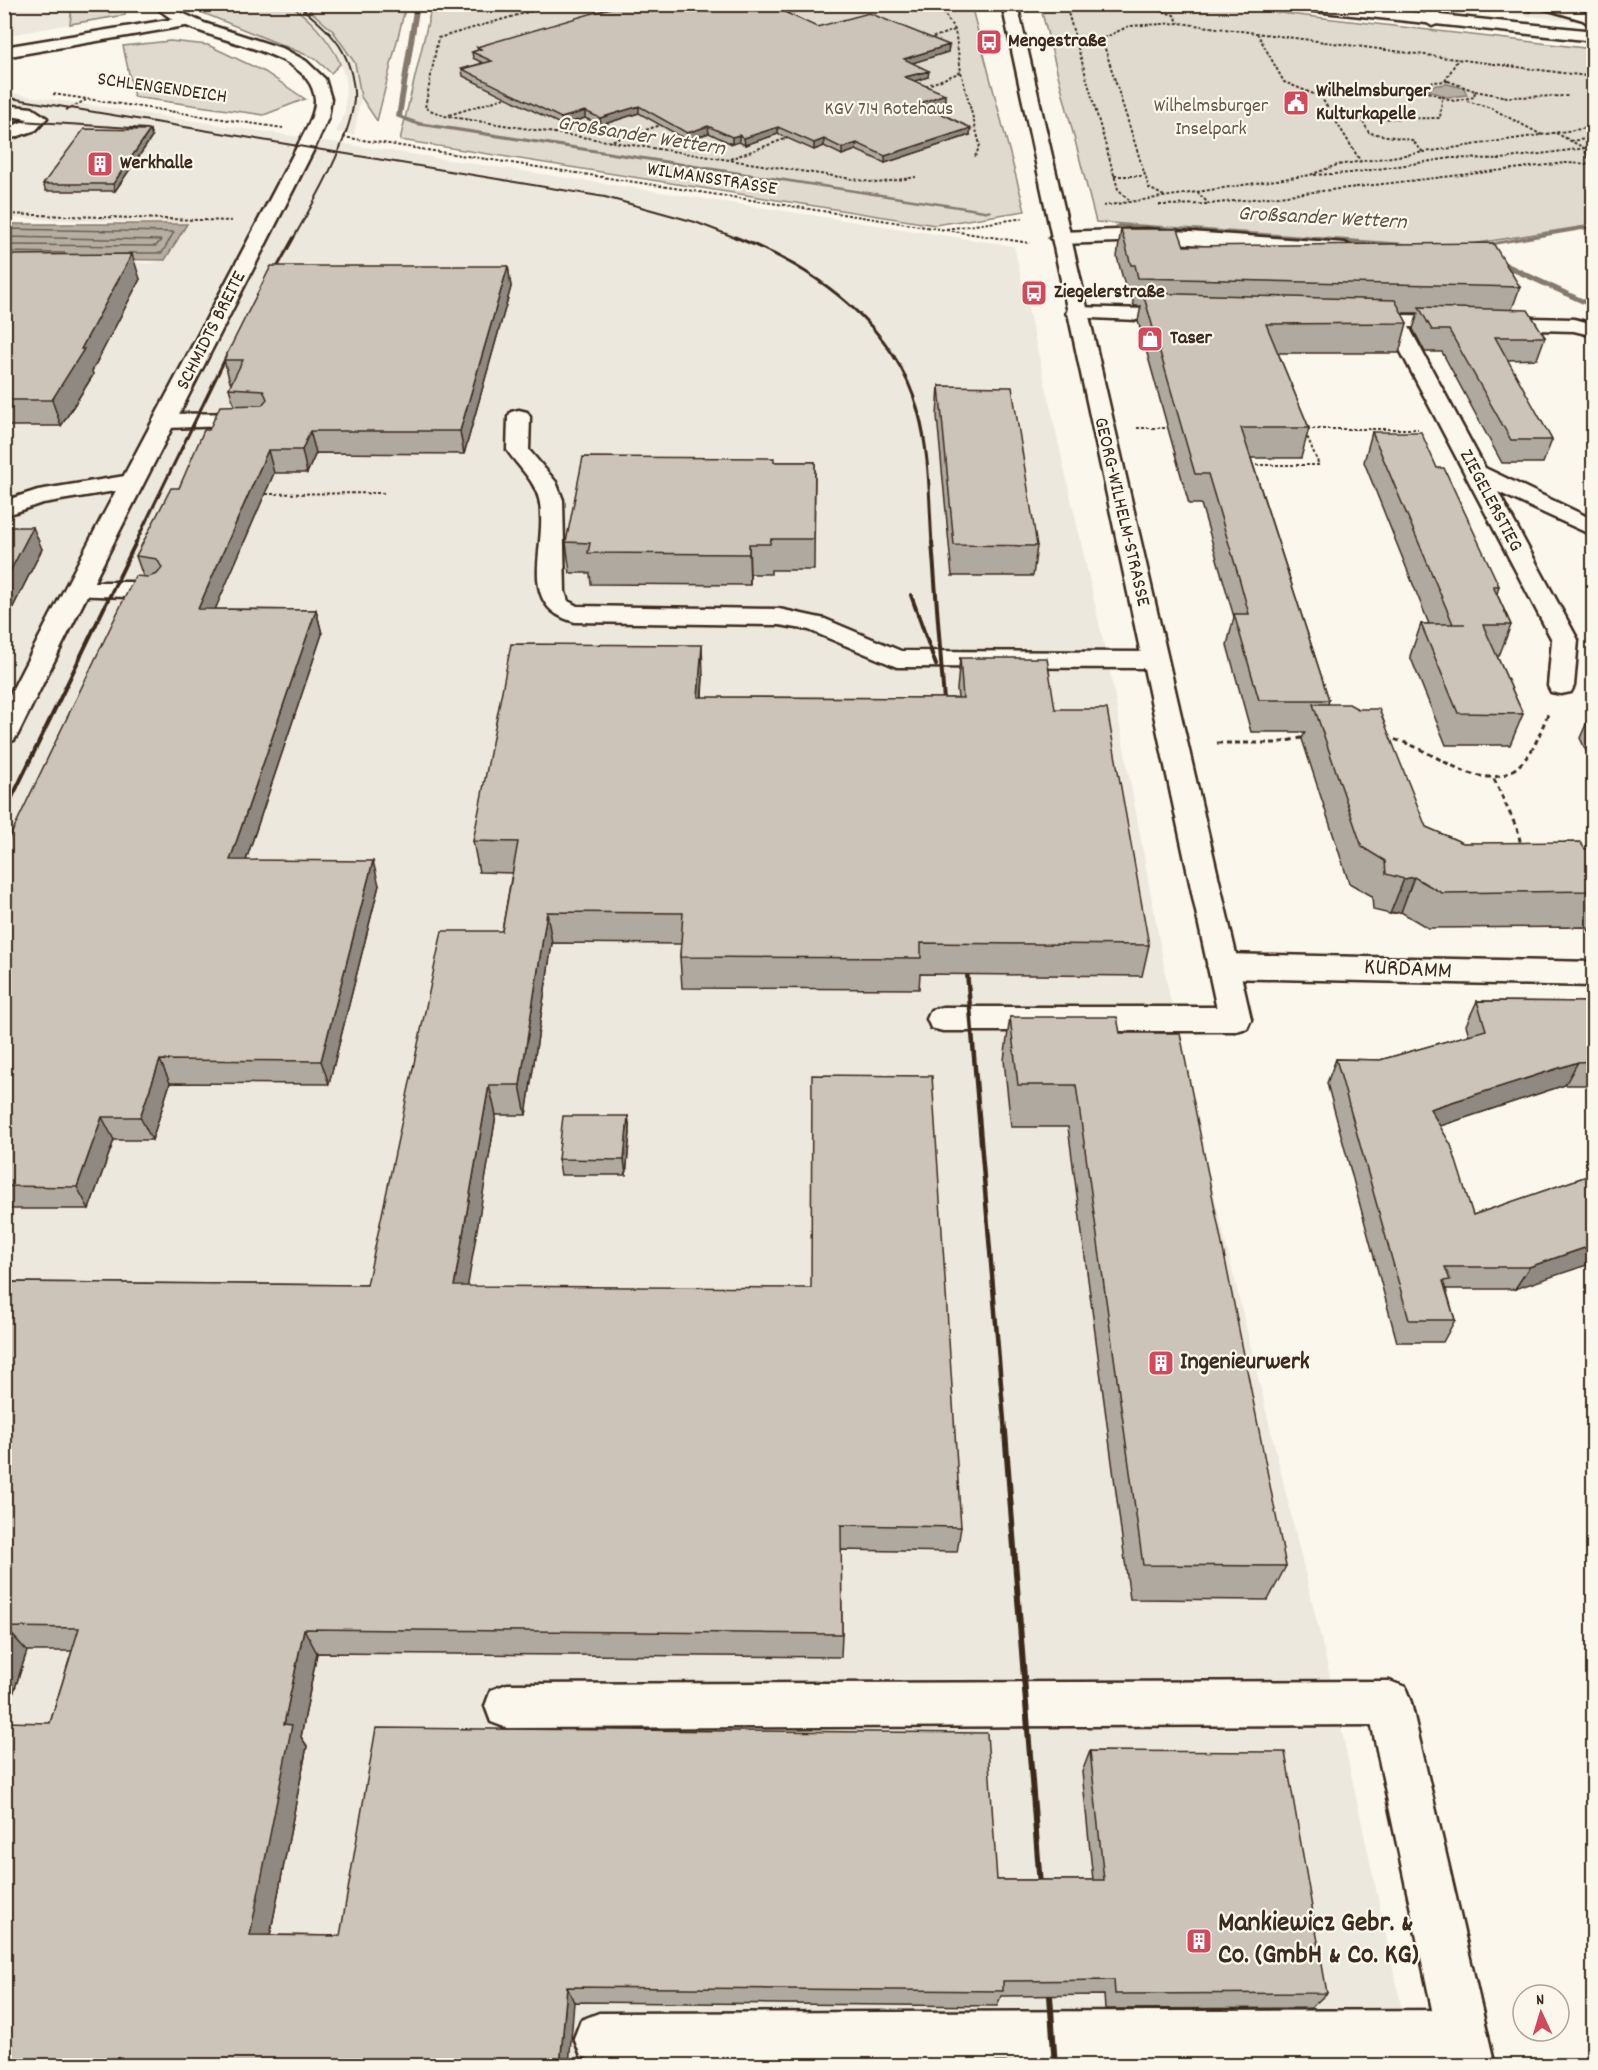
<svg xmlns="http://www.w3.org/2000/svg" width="1598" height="2070" font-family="Dekko,sans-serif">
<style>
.built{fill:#ede8dd}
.green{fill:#dfd9ce;stroke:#8d8276;stroke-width:1.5}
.water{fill:#b6aea2;stroke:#85796d;stroke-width:1.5}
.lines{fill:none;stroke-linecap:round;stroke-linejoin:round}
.shore{stroke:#6c5f53;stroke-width:1.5}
.stream{fill:#85796d;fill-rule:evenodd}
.minor-casing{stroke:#3b2a1e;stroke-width:5}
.major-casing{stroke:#3b2a1e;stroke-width:5}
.path-far1{stroke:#3b2a1e;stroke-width:2;stroke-dasharray:3 2;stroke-linecap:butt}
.path{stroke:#3b2a1e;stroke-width:3;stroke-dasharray:5 4;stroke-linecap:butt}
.minor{fill:#fbf7ec;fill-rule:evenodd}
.major{fill:#fbf7ec;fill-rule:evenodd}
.rail-far4{stroke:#3b2a1e;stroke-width:2}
.rail-far3{stroke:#3b2a1e;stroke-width:3}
.rail-far2{stroke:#3b2a1e;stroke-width:4}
.rail-far1{stroke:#3b2a1e;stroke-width:4.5}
.rail{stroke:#3b2a1e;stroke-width:6}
.wall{fill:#afa99f;stroke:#3b2a1e;stroke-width:1.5}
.shaded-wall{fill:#8f8982;stroke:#3b2a1e;stroke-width:1.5}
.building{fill:#ccc4b9;stroke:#3b2a1e;stroke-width:1.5}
.labels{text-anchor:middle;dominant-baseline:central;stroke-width:4.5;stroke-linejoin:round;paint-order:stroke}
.far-poi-label{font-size:20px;font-weight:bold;fill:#3b2a1e;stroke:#fbf7ec;text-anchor:start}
.far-street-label{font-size:20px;fill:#3b2a1e;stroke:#fbf7ec}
.far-park-label{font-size:20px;fill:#64564a;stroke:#fbf7ec}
.far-water-label{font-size:22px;font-style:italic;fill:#605246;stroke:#fbf7ec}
.street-label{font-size:24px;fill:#3b2a1e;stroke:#fbf7ec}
.poi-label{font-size:24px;font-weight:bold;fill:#3b2a1e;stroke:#fbf7ec;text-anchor:start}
.near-poi-label{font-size:28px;font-weight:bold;fill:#3b2a1e;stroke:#fbf7ec;text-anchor:start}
</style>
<rect width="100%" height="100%" fill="#fbf7ec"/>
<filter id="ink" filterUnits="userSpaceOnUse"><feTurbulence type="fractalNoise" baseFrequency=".0167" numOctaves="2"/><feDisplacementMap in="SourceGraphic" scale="12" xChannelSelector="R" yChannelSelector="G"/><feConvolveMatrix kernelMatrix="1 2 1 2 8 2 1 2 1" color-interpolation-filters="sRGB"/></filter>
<g filter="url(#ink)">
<path class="built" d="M5 5H72L70 24 5 36Z
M286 5H304L333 31 355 63 361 97 354 135 336 132 345 112 346 79 334 48 308 21Z
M1458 5H1593V23L1484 11Z
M4 92 1014 246 1110 671 1180 1053 1329 1672 1414 2065H5V263H152L165 260 187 224 5 218Z"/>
<path class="green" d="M72 5V4L126 5 125 15 70 24Z
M194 5C223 4 255 0 283 4 303 7 334 46 340 64L331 73 314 58 198 11Z
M304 5H406L377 121 361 97 355 63 333 31Z
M432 5H971L1025 211 935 225 400 140Z
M1040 5H1212L1593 49V225L1465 245 1409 244 1096 222Z
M170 41 208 45 265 72 305 99 264 115 134 97 123 46Z"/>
<path class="water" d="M1447 84 1464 88 1467 95 1446 97 1429 90 1431 86Z
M5 224H187L165 260 5 258Z"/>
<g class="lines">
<path class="shore" d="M4 229 174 232 162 253H128
M4 237 161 240 156 246 4 245
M4 252 65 253"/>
<path class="stream" d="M414 4H420L402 116 419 122 992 211 989 213 416 125 396 117Z
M1118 224 1399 243 1402 245 1399 247 1116 227 1115 226Z
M1594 224V228L1476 248 1473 246Z
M1491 258H1497L1594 304V309L1491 262Z"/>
<g class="minor-casing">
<path id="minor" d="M1427 4H1442L1437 24 1432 26 1424 21Z
M1528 4H1555L1593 14 1594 28 1583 20Z
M186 17 191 19 194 22 191 25 4 57V47Z
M4 105 32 108 47 118 36 130 4 141V130L28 119 4 115Z
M1147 229 1345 243 1355 249 1345 255 1147 241 1060 244 1050 238 1060 232Z
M1076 307 1182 310 1189 312 1192 316 1189 320 1182 322 1069 317 1066 313 1069 309Z
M1360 314 1574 319 1594 324V336L1574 331 1409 327 1485 468 1594 520V536L1498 492 1578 640 1574 686 1571 692 1561 694 1551 692 1548 686 1552 640 1388 327 1353 324 1350 320 1353 316Z
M519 410 527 412 530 417 529 450 556 482 563 500 565 592 568 601 577 606 779 609 825 619 901 651 1154 652 1163 654 1167 660 1163 666 1154 668 897 667 809 630 779 625 575 622C513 606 550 544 539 499 534 479 518 467 507 450L508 417 511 412Z
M257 413 265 415 268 420 265 425 165 428 157 426 154 421 157 416 165 414Z
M131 475 139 477 143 482 139 487 43 503 4 516V501L38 490Z
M78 582H155L164 585 168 590 164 595 155 598 69 595 65 590 69 585Z
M1223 954 1594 962V986L1223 978 1212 974 1207 966 1212 958Z
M943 1007H1235L1247 1010 1251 1019 1247 1028 1235 1031H943L931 1028 927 1019 931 1010Z
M1389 1681 1405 1687 1411 1703 1405 1719 1389 1725 507 1728 491 1722 485 1706 491 1690 507 1684Z
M1463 2010 1481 2017 1488 2035 1481 2053 1463 2060 599 2063 581 2056 574 2038 581 2020 599 2013Z"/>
</g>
<g class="major-casing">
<path id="major" d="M154 4H171L182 13 204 23 284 49 306 61 325 79 331 99 328 118 315 147C216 343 115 537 18 734L14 740 4 743V706C100 518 200 333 297 147 304 133 316 115 315 99 309 41 188 46 154 4Z
M1002 4H1017L1251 1019 1247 1028 1235 1031 1223 1028 1219 1019Z
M1279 4H1334L1594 31V41L1286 8Z
M1389 1681 1405 1687 1411 1703 1495 2066H1444L1367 1703 1373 1687Z"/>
</g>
<path class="path-far1" d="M556 4 438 38 425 108 445 116 878 183 916 177
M929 4 945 15 955 30 961 72 980 145 975 157
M1076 4 1067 9 1118 189 1130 201
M1139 4 1174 15 1179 23
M782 15 816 4
M1257 33 1284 82 1321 97 1361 162
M928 39 955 30
M1445 81 1458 59
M1448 81 1475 91 1474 97 1454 101 1422 90 1433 82Z
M921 88 961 72
M1475 91 1507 97 1568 96
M53 94 283 128
M1321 97 1422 90
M1467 101 1491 108 1542 135
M66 110 86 100
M449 115 511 96
M1556 133 1584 148 1590 163
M343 137 1030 243
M1570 141 1594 138
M608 142 664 124
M1423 152 1412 140 1369 133 1362 119 1440 118 1442 99
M730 159 790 137
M1314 175 1351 173 1451 158 1501 159 1594 147
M1114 176H1144
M1197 192 1209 204 1565 163 1594 164
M1164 196 1149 188 1102 39 1129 26 1179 23 1594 77
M1159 205 1209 204
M1103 206 1310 175 1337 165 1594 127
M4 214 233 221
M946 229 1025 218
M1137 428H1172
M1251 465H1319L1304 429H1418
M261 494 385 493"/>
<path class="path" d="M1386 738C1438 744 1491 816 1533 748 1539 737 1543 725 1548 714
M1217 743H1277L1306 737
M1494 779 1518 831 1521 846"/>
<use href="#minor" class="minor"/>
<use href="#major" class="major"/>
<path class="rail-far4" d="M4 97 605 197 695 222 739 239
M4 120 148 129
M293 239C313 204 351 138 354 99 355 84 350 64 342 50 332 32 313 18 297 4"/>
<path class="rail-far3" d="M735 237C814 267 896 326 918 411 930 454 929 500 932 544
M269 282 294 237
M135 544 231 347"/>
<path class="rail-far2" d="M932 542 945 714
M911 595 936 665
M4 814 136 542"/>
<path class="rail-far1" d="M966 959 1005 1433"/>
<path class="rail" d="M1005 1431 1041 1898
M1050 1996 1055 2066"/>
</g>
<path class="wall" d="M1496 4H1536L1535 8 1529 12Z
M817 27 949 45 948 52 912 63 928 77 915 81 945 101 928 107 970 135 885 163 856 150 842 155 824 146 814 150 778 134 745 145 739 142 732 144 709 133 687 140 639 113 601 125 585 118 562 125 463 76 462 69 483 63 473 58 472 52 478 50 477 47Z
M152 137 115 191H46L43 184Z
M1121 229 1184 246 1520 287 1512 309 1545 337 1537 359 1507 360 1552 440 1543 463H1502L1442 352H1425L1413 329 1418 313H1401L1407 323 1399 353H1278L1309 428 1301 458H1251L1329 700 1328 704 1426 827 1463 843 1593 849V935H1591L1587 927 1428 928 1401 912 1390 914 1373 910 1372 896 1349 883 1302 739 1305 732H1251L1227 645 1234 617 1201 504H1189L1138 321 1141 306H1134L1131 293H1127L1117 257Z
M4 255 140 279 92 371 93 375 61 426H4Z
M508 266 511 287 464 454 316 453 307 473H274L215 609 316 610 322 634 246 860 379 885 329 1084 170 1083 152 1140H114L89 1209H4V849L143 576 136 556 179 488 209 430 234 405 229 388 232 382H230L224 360Z
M939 386 1037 546 1033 576H952L937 416Z
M1372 432 1437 468 1499 586 1497 594 1511 625 1499 656H1497L1523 714 1510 745H1446L1410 656 1421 624H1429L1364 462Z
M774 462H815L814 570H771V574H750V585L591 584 590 573H570L566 542Z
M4 527 42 549 9 615H4Z
M960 658 1055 709 1149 945 1142 976 920 974 919 989 682 988 680 957 681 944 552 943 526 1115H496L467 1286 961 1527 957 1552 841 1550 842 1634 841 1657 317 1653 301 1737 307 1746 270 1935 340 1936 997 1880H1093L1082 1772 1090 1751 1327 1993 1311 2008 1105 2009 1104 1995 1001 1996 997 2006 574 2002 4 2066 50 1723 72 1651H27L4 1722V1282L367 1285 502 931 512 873 479 872 473 841 703 676 702 697 958 698 957 689Z
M1587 722H1593V766L1580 738Z
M1477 1001 1593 1002V1085H1565L1440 1126 1473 1215 1593 1174 1515 1289H1446L1455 1320 1443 1342H1397L1327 1083 1336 1059 1380 1060 1469 1035 1466 1025Z
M1010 1017 1120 1033 1286 1566 1268 1600 1130 1599 1068 1127H1011L1004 1060Z
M628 1116 630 1132 626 1175H561L558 1159Z"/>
<path class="shaded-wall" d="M1531 4H1536L1535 8 1529 12Z
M949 45 948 52 903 66 904 59Z
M929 71 928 77 905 84V77Z
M945 94V101L920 110V103Z
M639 106V113L601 125 600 118Z
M585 111V118L562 125 561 118Z
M708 126 709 133 687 140V133Z
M778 127V134L745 145 744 138Z
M971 128 970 135 885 163V156Z
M150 130 152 137 115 191 113 184Z
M739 135V142L732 144V137Z
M824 139V146L814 150V143Z
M857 143 856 150 842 155V148Z
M132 254 140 279 92 371 93 375 61 426 52 400 81 349Z
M508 266 511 287 464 454 460 431Z
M310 431 316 453 307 473 302 450Z
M268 450 274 473 205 633 198 609Z
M33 527 42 549 9 615 4 604V583Z
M749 544 750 574V585L749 554Z
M316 610 322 634 238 884 230 860Z
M702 645 703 676 699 728 698 697Z
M373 861 379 885 329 1084 321 1061Z
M1414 877 1401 912 1390 914 1404 879Z
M547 912 552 943 526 1115 520 1085Z
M160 1060 170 1083 152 1140 140 1117Z
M1578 1062 1565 1085 1419 1133 1430 1109Z
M489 1085 496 1115 463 1314 454 1286Z
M628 1116 630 1132 626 1175 624 1160Z
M102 1117 114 1140 89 1209 77 1187Z
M1593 1245V1263L1515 1289 1529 1267Z
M5 1627 27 1651 4 1722V1629Z
M304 1629 317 1653 301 1737 307 1746 267 1951 250 1935 284 1724Z
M567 1987 574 2002 569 2066H560Z"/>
<path class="building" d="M624 4H767L817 27 869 13 949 45 904 59 929 71 905 77 945 94 920 103 971 128 885 156 857 143 842 148 824 139 814 143 778 127 744 138 739 135 732 137 708 126 687 133 639 106 600 118 585 111 561 118 462 69 492 61 472 52 481 49 477 47Z
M84 129 150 130 113 184H43Z
M1121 229H1178L1184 246 1493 243 1520 287 1138 278 1135 265H1131Z
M132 254 81 349H84L52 400H4V255Z
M271 266H508L460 431H310L302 450H268L198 609 316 610 230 860 373 861 321 1061 160 1060 140 1117H102L77 1187 4 1186V1129L11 1115H4V849L135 576 148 577 157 574 162 568 157 559 136 556 171 488H179L204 430H209L220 406 262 405 267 399 263 390 229 388 243 360H224Z
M1143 293 1395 300 1407 323 1266 324 1309 428H1241L1329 700H1259L1234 614H1249L1240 581 1208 474H1195Z
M1419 307 1528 310 1545 337H1495L1552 440H1511L1449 330H1432Z
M939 386 1012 387 1037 546 954 545Z
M1372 432H1421L1437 468H1444L1499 586H1493L1511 625H1483L1523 714 1458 713 1421 624H1465H1453Z
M583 457 774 458V462H815L814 539H771L770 544H749V554L588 553 590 543 566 542Z
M4 527H33L4 583Z
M511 644 702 645 698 697 963 698 960 658H1047L1055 709H1107L1149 945 921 943V958L680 957 683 913 547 912 520 1085H489L454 1286 811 1288 812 1075 932 1076 961 1527 841 1525 842 1634 304 1629 284 1724 292 1725 250 1935 340 1936 376 1728 987 1733 997 1880H1104L1090 1751 1285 1752 1327 1993 1115 1994 1114 1980 1003 1981V1991L567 1987 560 2066H4V1722L50 1723 79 1628 5 1627 4 1629V1282L367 1285 442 931H502L518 842 473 841Z
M1313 704H1349L1358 709H1379L1426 827 1463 843 1580 842 1585 849H1593V891L1442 893 1414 877 1404 879 1386 874 1385 861 1362 847Z
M1587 722H1593V734Z
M1477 1001 1593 1002V1061L1578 1062 1430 1109 1451 1145 1473 1215 1593 1174V1245L1529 1267H1445L1450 1280 1443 1281 1455 1320H1409L1336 1059 1380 1060 1486 1030Z
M1010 1017H1117L1120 1033H1180L1286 1566 1143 1565 1076 1085H1018Z
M563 1116H628L624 1160 558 1159Z"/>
</g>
<defs>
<g id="bus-square" transform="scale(1.35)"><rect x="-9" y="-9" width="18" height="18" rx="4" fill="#d1495b" stroke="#fbf7ec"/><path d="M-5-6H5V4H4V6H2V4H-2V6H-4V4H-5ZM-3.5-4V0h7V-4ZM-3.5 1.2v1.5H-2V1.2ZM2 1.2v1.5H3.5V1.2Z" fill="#fff"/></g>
<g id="civic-square" transform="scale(1.35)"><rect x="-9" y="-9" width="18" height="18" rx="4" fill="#d1495b" stroke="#fbf7ec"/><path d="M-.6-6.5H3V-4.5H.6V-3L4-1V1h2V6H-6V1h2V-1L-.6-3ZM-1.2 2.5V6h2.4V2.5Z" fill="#fff"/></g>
<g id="building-square" transform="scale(1.35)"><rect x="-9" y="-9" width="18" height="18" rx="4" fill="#d1495b" stroke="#fbf7ec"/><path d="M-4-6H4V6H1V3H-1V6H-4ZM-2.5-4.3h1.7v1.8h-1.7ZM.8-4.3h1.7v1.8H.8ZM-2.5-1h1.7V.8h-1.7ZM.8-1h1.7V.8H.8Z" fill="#fff"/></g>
<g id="shop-square" transform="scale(1.35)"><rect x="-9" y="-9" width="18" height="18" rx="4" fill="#d1495b" stroke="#fbf7ec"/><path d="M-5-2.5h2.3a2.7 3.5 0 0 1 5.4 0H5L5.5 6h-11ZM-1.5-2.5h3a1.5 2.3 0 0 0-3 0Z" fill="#fff"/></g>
</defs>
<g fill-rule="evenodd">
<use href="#bus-square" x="989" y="42"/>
<use href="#civic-square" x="1296" y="103"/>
<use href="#building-square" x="100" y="164"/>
<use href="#bus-square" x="1034" y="293"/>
<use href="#shop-square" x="1150" y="339"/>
<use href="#building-square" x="1161" y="1363"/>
<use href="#building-square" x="1199" y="1941"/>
</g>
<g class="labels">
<g class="far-poi-label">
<text x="1008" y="42">Mengestraße</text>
<text x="1316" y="92">Wilhelmsburger<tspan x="1316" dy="23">Kulturkapelle</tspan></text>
<text x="120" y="164">Werkhalle</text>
<text x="1054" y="293">Ziegelerstraße</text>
<text x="1170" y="339">Taser</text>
</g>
<g class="far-street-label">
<text transform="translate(162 89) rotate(8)">SCHLENGENDEICH</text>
<text transform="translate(712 180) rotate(9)">WILMANSSTRASSE</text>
<text transform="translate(212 331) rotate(-63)">SCHMIDTS BREITE</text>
<text transform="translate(1490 501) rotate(62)">ZIEGELERSTIEG</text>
<text transform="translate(1121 512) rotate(77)">GEORG-WILHELM-STRASSE</text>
</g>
<g class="far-park-label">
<text x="1211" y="107">Wilhelmsburger<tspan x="1211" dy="23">Inselpark</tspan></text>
<text x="889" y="110">KGV 714 Rotehaus</text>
</g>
<g class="far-water-label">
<text transform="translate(641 137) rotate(9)">Großsander Wettern</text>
<text transform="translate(1322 219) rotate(3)">Großsander Wettern</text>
</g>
<g class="street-label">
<text transform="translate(1408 970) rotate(3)">KURDAMM</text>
</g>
<g class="poi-label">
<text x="1180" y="1363">Ingenieurwerk</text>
</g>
<g class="near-poi-label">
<text x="1218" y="1925">Mankiewicz Gebr. &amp;<tspan x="1218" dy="32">Co. (GmbH &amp; Co. KG)</tspan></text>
</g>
</g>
<rect width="1598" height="2070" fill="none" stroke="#fbf7ec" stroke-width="24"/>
<rect x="12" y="12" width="1574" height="2046" fill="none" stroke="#3b2a1e" stroke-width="2" filter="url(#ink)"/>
<g transform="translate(1541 2013) rotate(356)"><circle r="28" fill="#fbf7ec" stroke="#aea59a" stroke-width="1.5"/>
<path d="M0-4.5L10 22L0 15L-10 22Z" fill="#d1495b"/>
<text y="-9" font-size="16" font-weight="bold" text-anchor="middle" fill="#3b2a1e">N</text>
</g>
</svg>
